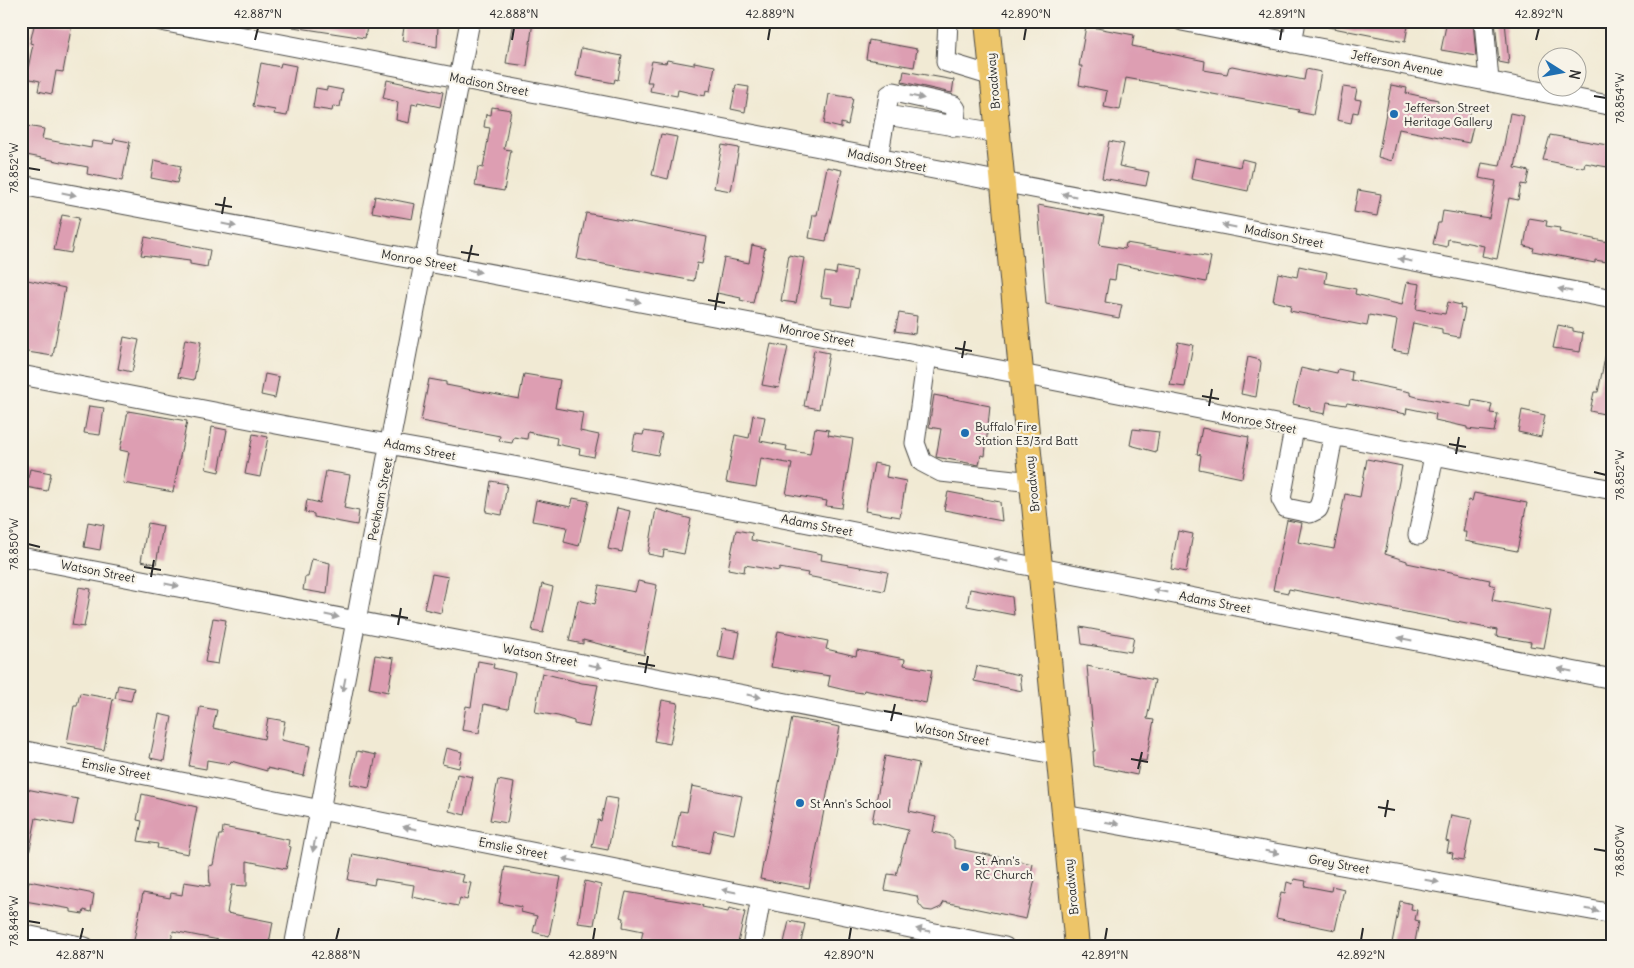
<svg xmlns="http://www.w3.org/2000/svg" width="1634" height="968" font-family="Delius,sans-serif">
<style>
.building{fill:#dd9eb2}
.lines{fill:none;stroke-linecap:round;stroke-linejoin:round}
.minor-casing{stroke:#494844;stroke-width:21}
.major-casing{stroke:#494844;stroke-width:26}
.minor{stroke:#fff;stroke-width:19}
.major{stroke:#edc569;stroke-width:24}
.oneway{fill:#a0a0a0}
.ticks{fill:none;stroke:#2b2b2b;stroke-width:2}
.poi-dot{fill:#1f6fb2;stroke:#f7f3e8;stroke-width:2}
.labels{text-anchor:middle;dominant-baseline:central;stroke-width:4.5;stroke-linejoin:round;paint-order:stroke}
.street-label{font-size:12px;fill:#2b2b2b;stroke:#f7f3e8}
.poi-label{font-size:12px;fill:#2b2b2b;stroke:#f7f3e8;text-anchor:start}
.neatline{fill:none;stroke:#2b2b2b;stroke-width:2}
.ticks-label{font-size:12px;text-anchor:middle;fill:#2b2b2b}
</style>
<rect width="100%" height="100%" fill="#f7f3e8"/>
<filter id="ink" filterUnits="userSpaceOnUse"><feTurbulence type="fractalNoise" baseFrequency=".02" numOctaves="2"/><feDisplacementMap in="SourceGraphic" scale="10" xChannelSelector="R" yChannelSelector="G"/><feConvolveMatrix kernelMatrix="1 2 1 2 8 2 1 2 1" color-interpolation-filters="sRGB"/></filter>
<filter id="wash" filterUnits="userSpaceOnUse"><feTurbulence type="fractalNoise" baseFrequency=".0096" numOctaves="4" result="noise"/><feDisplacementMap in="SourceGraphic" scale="20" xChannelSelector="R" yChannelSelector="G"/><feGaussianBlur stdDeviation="1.12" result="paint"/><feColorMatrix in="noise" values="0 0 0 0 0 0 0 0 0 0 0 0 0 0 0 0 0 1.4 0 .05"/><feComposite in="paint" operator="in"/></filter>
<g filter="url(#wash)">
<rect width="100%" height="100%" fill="#f1ead4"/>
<g id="blocks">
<path class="building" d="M35 21 72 24 63 72 56 71 52 94 38 91 40 81 26 78 33 44 30 43Z
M294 21H368L365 38 293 27Z
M405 21 438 25 437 47 402 40Z
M513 21H533L527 66 506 63Z
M1329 21H1409L1405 42 1328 27Z
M1447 21H1473L1476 56 1441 50Z
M1495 21H1505L1509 64 1499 62Z
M1086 26 1134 35 1132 46 1205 61 1204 70 1227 74 1229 67 1232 66 1304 80 1306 69 1321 72 1313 115 1298 112 1299 110 1126 78 1120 110 1104 107 1107 91 1079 85 1082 66H1079Z
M869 40 917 49 914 67 866 59Z
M581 48 622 56 618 80 615 79 614 83 576 76Z
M667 60 694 65V62L715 66 710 91 706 90 705 96 678 90 677 96 650 91 652 82H647L652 61 666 63Z
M261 63 280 67 281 63 296 66 287 116 274 114 275 110 253 106Z
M904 71 954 80 952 93 902 82Z
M387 80 443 92 440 107 418 102 417 105 412 104 409 123 396 120 398 102 383 98Z
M736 85 749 87 745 112 731 109Z
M1391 85 1407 88 1406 93 1438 100 1437 106 1470 112V121L1474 122 1469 143 1399 129 1392 161 1378 157Z
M327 87 343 90 340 107 333 106 332 111 313 108 316 88 327 90Z
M1343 87 1357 89 1355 99 1361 100 1358 113 1353 112 1351 123 1337 120Z
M829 94 853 98 848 125 841 123V128L824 124Z
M492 107 511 110 504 149 511 150 504 191 475 186 478 167 483 168 490 128 484 127 486 114 491 115Z
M1510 113 1524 116 1515 168 1529 171 1526 185 1521 184 1518 200 1509 198 1497 259 1482 256 1484 246 1448 239 1447 247 1433 244 1438 223H1441L1443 211 1489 218 1496 181 1479 178 1482 163 1500 166Z
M21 125 44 129 42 139 91 148 92 141 113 144 114 139 130 142 122 181 87 174 88 167 21 154Z
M661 134 677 137 668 179 652 175Z
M1550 135 1613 146V168L1585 163 1584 168 1543 160Z
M1109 141 1124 144 1119 166 1149 172 1146 186 1102 178Z
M722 145 739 148 731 191 714 188Z
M1195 158 1240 167 1242 159 1254 162 1248 191 1191 179Z
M154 160 181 166 177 183 151 178Z
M827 167 842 170 826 241 809 238 813 215H817Z
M1358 190 1381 194 1377 216 1354 212Z
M375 196 415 204 412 219 372 212Z
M1038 205 1104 217 1099 245 1125 249 1126 243 1211 257 1206 282 1117 264 1115 280 1109 279 1105 302 1122 305 1119 318 1046 304Z
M586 213 707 237 702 264 697 263 694 281 577 259Z
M62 215 79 218 71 253 54 250Z
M1529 218 1547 221 1546 226 1560 228 1559 232 1613 243V263L1595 260V263L1533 251 1534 248 1524 246Z
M145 237 210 250 207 267 190 264V261L141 255Z
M752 245 765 248 753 303 740 300 741 298 717 293 724 258 749 263Z
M789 255 804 258 796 303 781 301Z
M1299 266 1327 272 1325 283 1356 289 1355 294 1402 305 1407 282 1420 284 1416 309 1445 314 1448 302 1461 305 1460 308 1465 309 1459 337 1442 334V329L1413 323 1407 353 1392 350 1397 320 1369 315 1367 326 1290 311 1291 305 1273 301 1278 273 1297 277Z
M837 267 857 271 850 307 831 304 832 298 821 297 825 272 836 274Z
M23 279 65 288 53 356 21 351V326L28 294 21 292Z
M899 313 917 316 915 334 895 331Z
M1558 325 1573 328V331L1583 333 1580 352 1553 348Z
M124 337 139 340 132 372 118 369Z
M185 339 201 342 194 380 178 377Z
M1178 342 1193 345 1185 387 1170 385Z
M771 344 788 347 779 388 762 385Z
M1607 348 1613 349V416L1590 411 1594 392H1598Z
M814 350 829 353 819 409 804 406Z
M1248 357 1260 360 1261 363 1256 397 1241 394Z
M1301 368 1318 372V369L1337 373 1338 369 1352 372 1351 380 1410 392V395L1417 397 1471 407 1472 400 1492 404 1490 413 1498 414 1494 432 1467 429V427L1435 420 1436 414 1407 408 1406 414 1347 403 1346 405 1327 402 1325 414 1310 411V408L1293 404Z
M265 374 279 377 275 398 261 395Z
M524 374 560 380 555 408 583 413 580 431 599 435 594 457 579 454 580 449 556 444 557 438 528 432 527 439 514 437 512 443 499 441 500 436 421 421 429 379 446 382V385L519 399Z
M934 395 990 406 985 456 981 455 979 465 936 457 941 429 929 427Z
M89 406 104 408 100 435 84 433Z
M1522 410 1545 415 1541 437 1518 432Z
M128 411 187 421 173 492 123 483 129 452 120 450Z
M753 415 765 417 760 441 787 446 786 450 810 454 815 428 829 430 828 435 853 439 842 508 826 506 827 501 786 494 792 464 761 458 756 487 726 482 735 435 749 438Z
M212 427 227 430 219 472 206 469Z
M1202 428 1249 437 1242 478 1199 469 1201 455 1197 454Z
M1133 429 1159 432 1156 452 1130 445Z
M644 431 662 434 658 455 632 450 635 434 643 435Z
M253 434 268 437 260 477 245 474Z
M1367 459 1402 466 1385 554 1407 561V563L1490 580 1489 584 1495 586 1492 600 1551 611 1544 648 1530 646 1531 642 1496 636 1497 630 1289 589 1288 593 1273 590 1287 520 1302 523 1298 542 1334 549 1345 494 1360 497Z
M874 463 888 466 886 477 906 481 900 517 865 511Z
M30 469 51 473 47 491 26 487Z
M326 471 350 475 344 508 359 511 357 525 314 517V514L305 512 307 500 320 503Z
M491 481 507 484 502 515 486 512Z
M948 492 1000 502 1002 521 944 510Z
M1474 493 1527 503 1517 551 1465 541 1466 532H1463L1469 500 1472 501Z
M573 498 589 501 579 546 564 542 567 527 532 521 536 500 571 507Z
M617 508 630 511 622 552 608 549Z
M656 509 691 519 684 554 664 550 663 557 648 554Z
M88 522 104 525 100 550 84 547Z
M148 523 163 526 156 564 141 561Z
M736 530 752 533 751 540 822 554 821 560 888 572 884 591 807 576 808 573 779 568V571L745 565 744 572 728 569Z
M1178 531 1193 534 1186 572 1171 569Z
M312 559 330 563 327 594 303 590 305 577H308Z
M432 574 448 577 441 613 424 609Z
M638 581 657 585 644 655 583 640V644L569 641 578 600 595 604 599 585 635 592Z
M542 584 553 587 543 633 532 631Z
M79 587 91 589 84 627 72 625Z
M970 589 1012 597 1014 615 967 606Z
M213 618 226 620 218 664 205 662Z
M1080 627 1134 637 1131 652 1082 644Z
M723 629 740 632 735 660 718 657Z
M778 631 828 641 826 649 856 656 857 650 905 659 904 665 932 670 926 703 864 690 863 693 849 691 828 686 830 676 771 667Z
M375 655 394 658 388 692 369 688Z
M478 661 494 664 493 668 515 673 508 709 484 704 479 733 462 730 466 706 471 707Z
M977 666 1020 675 1022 691 974 681Z
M1087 666 1155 680 1147 719 1154 720 1146 761 1140 760 1137 775 1094 766 1093 751H1095Z
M542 673 582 683 598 685 589 727 574 724V721L558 716 535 712Z
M118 685 134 688 131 701 115 698Z
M80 693 113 699 104 750 67 743 74 706H77Z
M662 700 678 703 670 744 654 741Z
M200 707 217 710 213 728 264 739 268 718 285 721 281 740 310 746 304 776 267 768V771L231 761 230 764 207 760 206 769 189 766Z
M159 714 172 717 164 761 150 758Z
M792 718 840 727 809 888 760 879Z
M446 748 462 752 459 768 442 764Z
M357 751 376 755 369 788 350 784Z
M885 756 919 763 909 811 936 817 933 832 948 835 954 840V848L1033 864 1030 878 1035 879 1026 919 944 902 941 907 932 911 924 910 919 904 917 896 885 890 888 874 896 875 908 830 872 822Z
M457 774 473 777 465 815 449 811Z
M498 780 514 783 507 823 490 820Z
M692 786 742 796 734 834 714 830 709 854 673 847 680 811 687 812Z
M21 788 78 799 73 825 36 818 27 864 21 863Z
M142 794 197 807 188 854 157 848 158 844 138 841 142 821 137 820Z
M606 797 618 799 608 850 592 847 598 820 601 821Z
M1451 815 1472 819 1464 860 1452 858 1453 853 1447 852 1449 842 1446 841Z
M223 827 289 840 288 846 291 847 286 869 247 861V886L232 885 227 913 273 922 269 943H266V947H254L173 931 170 947 134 940 143 893 170 898 171 893 182 895 184 882 210 886 209 866 213 865 219 835H222Z
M353 854 464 875 462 882 471 883 467 900 460 898 458 906 412 897 414 885 375 879 374 885 348 880Z
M505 867 561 877 549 936 533 932 537 916 521 912 522 907 499 903Z
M1294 879 1306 881 1305 886 1331 891 1332 886 1344 889 1335 930 1276 918 1281 892 1285 893 1287 882 1293 884Z
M29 881 94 894 91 912 84 910 83 914 71 912V909L25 901Z
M585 881 601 885 594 925 578 923Z
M626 892 703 905 702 907 728 912 729 908 745 912 737 947H662V945L641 941 643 931 623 927 624 918 620 917Z
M1400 901 1412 904 1411 909 1417 910 1415 920 1419 921 1414 947 1392 943Z
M789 921 805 924 800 947H783Z"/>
</g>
</g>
<g filter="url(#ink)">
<use href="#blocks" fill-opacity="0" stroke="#494844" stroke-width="1"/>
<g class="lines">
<g class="minor-casing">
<path id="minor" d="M161 21 1613 299
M948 21 946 62 992 76
M1182 21 1613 106
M1484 21 1489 81
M1292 43 1296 21
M886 115 998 133
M878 159 889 95 894 92 953 105 956 109 955 127
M21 185 1021 374 1613 490
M927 356 915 443 922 462 941 472 1032 482
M21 375 297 428 519 467 1613 679
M1294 429 1281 499 1286 508 1310 513 1318 509 1321 501 1333 437
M1418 535 1434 456
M21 557 1059 755
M21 750 1005 947
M1064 815 1613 914
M21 934 85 947
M294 947 470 21
M752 947 761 898"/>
</g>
<g class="major-casing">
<path id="major" d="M987 21 1077 947"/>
</g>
<use href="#minor" class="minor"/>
<use href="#major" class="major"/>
</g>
<defs><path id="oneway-solid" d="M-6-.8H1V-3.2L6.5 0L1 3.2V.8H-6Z" transform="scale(1.25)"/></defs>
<g class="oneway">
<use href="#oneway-solid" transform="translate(917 97) rotate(12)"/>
<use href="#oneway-solid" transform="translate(69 194) rotate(11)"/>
<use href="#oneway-solid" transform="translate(1069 195) rotate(-169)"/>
<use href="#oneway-solid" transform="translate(229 225) rotate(11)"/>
<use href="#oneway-solid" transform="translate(1229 226) rotate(-169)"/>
<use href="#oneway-solid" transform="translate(1405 260) rotate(-169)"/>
<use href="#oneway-solid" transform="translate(474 271) rotate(11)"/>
<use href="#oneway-solid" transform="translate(1565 290) rotate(-169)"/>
<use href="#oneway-solid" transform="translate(634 301) rotate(11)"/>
<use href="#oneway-solid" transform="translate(1001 560) rotate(-169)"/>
<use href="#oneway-solid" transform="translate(172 585) rotate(11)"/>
<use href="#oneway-solid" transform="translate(1160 591) rotate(-169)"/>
<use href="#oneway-solid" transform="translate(332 616) rotate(11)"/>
<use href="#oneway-solid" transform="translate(1405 639) rotate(-169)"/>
<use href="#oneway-solid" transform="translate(595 666) rotate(11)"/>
<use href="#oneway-solid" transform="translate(1565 670) rotate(-169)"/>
<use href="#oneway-solid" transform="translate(344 685) rotate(101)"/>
<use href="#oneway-solid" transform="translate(754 696) rotate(11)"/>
<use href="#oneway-solid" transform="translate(1112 823) rotate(10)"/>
<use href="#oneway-solid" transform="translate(410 828) rotate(-169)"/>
<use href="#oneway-solid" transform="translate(314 845) rotate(101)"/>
<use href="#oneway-solid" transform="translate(1272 852) rotate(10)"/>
<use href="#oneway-solid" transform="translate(570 860) rotate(-169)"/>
<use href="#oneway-solid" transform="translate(1432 881) rotate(10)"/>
<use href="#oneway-solid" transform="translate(729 891) rotate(-169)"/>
<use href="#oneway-solid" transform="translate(1592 910) rotate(10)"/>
<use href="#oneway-solid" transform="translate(923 930) rotate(-169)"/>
</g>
</g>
<path class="ticks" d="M255 40 258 28M512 40 514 28M768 40 770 28M1024 40 1026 28M1280 40 1282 28M1536 40 1539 28M1594 96 1606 98M28 168 40 170M215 204 232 207M222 214 225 197M461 252 479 255M468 262 472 245M708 300 725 303M715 310 718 293M955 348 972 351M962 358 965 341M1202 396 1219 399M1209 406 1212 389M1449 444 1466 447M1456 454 1459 437M1594 472 1606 475M28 544 40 547M144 567 161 570M151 577 154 560M391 615 408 618M398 625 401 608M638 663 655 666M645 673 648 656M884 711 902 714M891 721 895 704M1131 759 1148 762M1138 769 1142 752M1378 807 1395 810M1385 817 1388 800M1594 849 1606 851M28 921 40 923M80 940 83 928M336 940 339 928M593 940 595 928M849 940 851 928M1105 940 1107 928M1361 940 1363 928"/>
<g class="poi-dot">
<circle cx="1394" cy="114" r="5"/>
<circle cx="965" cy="433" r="5"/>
<circle cx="800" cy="803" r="5"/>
<circle cx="965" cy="867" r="5"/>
</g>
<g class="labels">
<g class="street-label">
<text transform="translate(1397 63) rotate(11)">Jefferson Avenue</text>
<text transform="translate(993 81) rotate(-95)">Broadway</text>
<text transform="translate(489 84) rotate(11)">Madison Street</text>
<text transform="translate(887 160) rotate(11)">Madison Street</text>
<text transform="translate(1284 236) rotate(11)">Madison Street</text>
<text transform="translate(419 260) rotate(10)">Monroe Street</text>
<text transform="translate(817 335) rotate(11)">Monroe Street</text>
<text transform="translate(1259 422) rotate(11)">Monroe Street</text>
<text transform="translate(420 449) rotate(11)">Adams Street</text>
<text transform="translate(1032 484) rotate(-96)">Broadway</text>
<text transform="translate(380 499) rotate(-79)">Peckham Street</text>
<text transform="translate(817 525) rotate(11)">Adams Street</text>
<text transform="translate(98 571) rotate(11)">Watson Street</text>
<text transform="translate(1215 602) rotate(11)">Adams Street</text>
<text transform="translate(540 655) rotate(11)">Watson Street</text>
<text transform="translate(952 734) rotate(11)">Watson Street</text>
<text transform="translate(116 769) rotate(11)">Emslie Street</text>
<text transform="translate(513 848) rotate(11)">Emslie Street</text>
<text transform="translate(1339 864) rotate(10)">Grey Street</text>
<text transform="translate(1071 887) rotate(-96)">Broadway</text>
</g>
<g class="poi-label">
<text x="1404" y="107">Jefferson Street<tspan x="1404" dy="14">Heritage Gallery</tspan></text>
<text x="975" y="426">Buffalo Fire<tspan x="975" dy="14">Station E3/3rd Batt</tspan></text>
<text x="810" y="803">St Ann's School</text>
<text x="975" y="860">St. Ann's<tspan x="975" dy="14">RC Church</tspan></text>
</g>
</g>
<rect width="1634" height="968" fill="none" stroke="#f7f3e8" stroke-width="55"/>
<g transform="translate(1562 72) rotate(101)"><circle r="24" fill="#f7f3e8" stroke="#a5a39c"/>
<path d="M0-4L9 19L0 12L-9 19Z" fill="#1f6fb2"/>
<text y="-8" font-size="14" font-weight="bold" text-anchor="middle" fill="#2b2b2b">N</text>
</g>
<rect x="28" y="28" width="1578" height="912" class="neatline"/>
<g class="ticks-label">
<text x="258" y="18">42.887°N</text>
<text x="514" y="18">42.888°N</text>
<text x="770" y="18">42.889°N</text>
<text x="1026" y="18">42.890°N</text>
<text x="1282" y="18">42.891°N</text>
<text x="1539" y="18">42.892°N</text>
<text transform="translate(1620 98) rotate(-90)" y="4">78.854°W</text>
<text transform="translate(14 168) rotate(-90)" y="4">78.852°W</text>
<text transform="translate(1620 475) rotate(-90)" y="4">78.852°W</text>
<text transform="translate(14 544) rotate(-90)" y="4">78.850°W</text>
<text transform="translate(1620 851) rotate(-90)" y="4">78.850°W</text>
<text transform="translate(14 921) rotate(-90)" y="4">78.848°W</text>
<text x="80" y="959">42.887°N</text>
<text x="336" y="959">42.888°N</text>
<text x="593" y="959">42.889°N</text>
<text x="849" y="959">42.890°N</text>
<text x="1105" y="959">42.891°N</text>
<text x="1361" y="959">42.892°N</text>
</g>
</svg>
